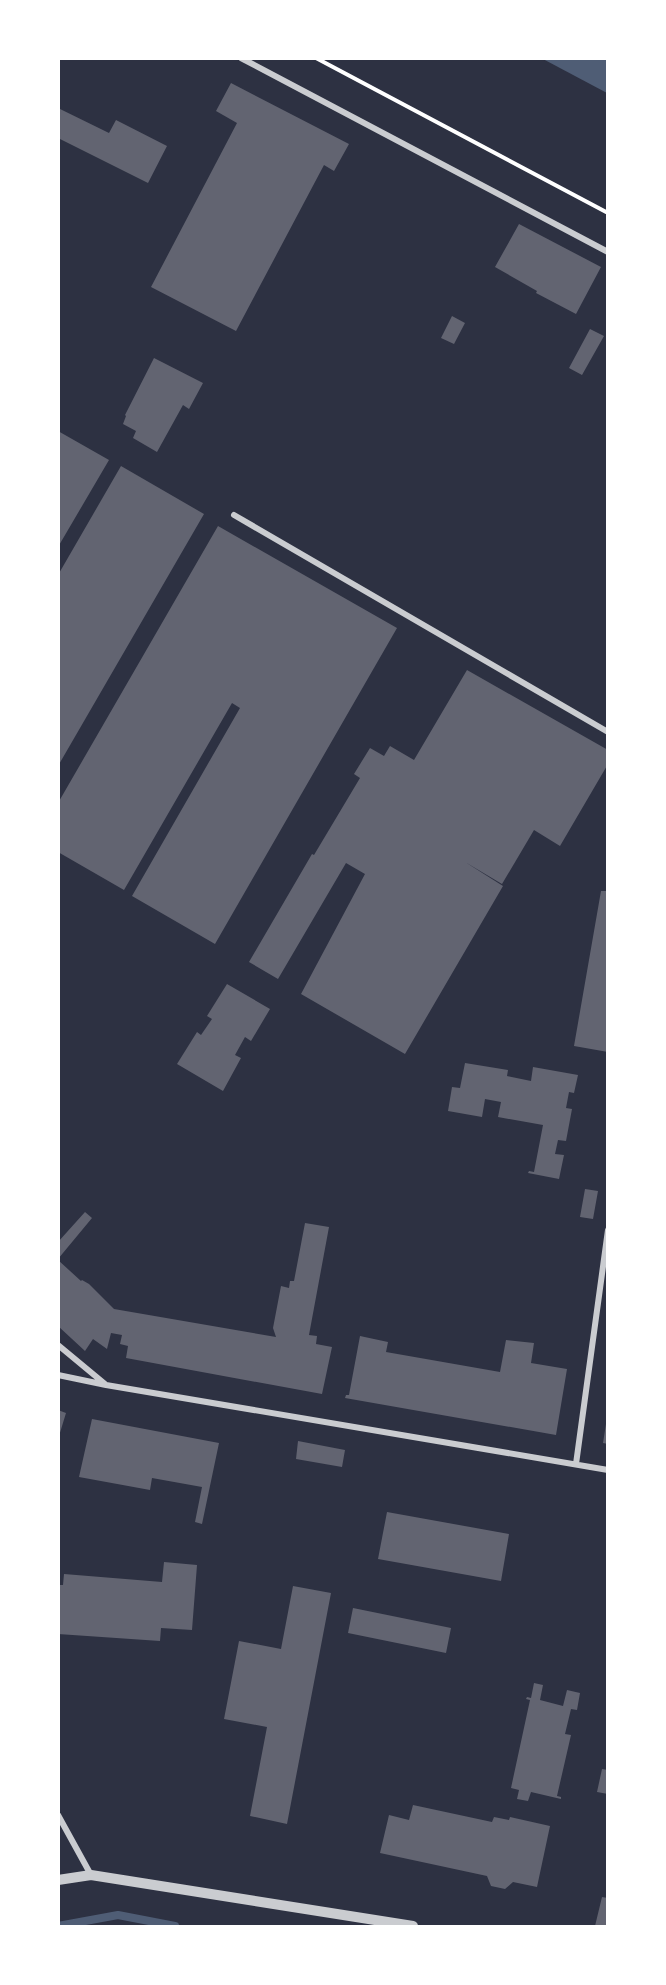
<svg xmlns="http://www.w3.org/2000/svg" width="666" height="1985" font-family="Barlow,sans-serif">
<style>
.water{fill:#4f5d75}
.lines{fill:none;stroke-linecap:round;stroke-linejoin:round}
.stream{stroke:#4f5d75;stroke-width:8}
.building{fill:#626471}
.path{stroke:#fff;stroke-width:4}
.minor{stroke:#caccd0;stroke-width:6}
.tertiary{stroke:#caccd0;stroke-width:10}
</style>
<rect width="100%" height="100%" fill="#2d3142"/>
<path class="water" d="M543 59H607V93Z"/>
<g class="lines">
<path class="stream" d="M58 1926 118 1915 175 1926"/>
</g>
<path class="building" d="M231 83 349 144 334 171 324 165 236 331 151 287 237 123 216 111Z
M58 108 109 133 116 120 167 146 148 183 58 138Z
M519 224 601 267 576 314 536 293 537 291 495 267Z
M452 316 465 323 454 344 441 338Z
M590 329 604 336 582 375 569 368Z
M154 358 203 383 189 409 183 405 157 452 133 438 136 431 123 424 126 416 125 415Z
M58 431 109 460 58 547Z
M121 466 204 514 58 766V575Z
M218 526 397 628 215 944 132 896 240 708 232 703 124 890 58 852V803Z
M467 670 608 750V764L560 846 534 830 502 884 465 862 503 886 405 1054 301 994 365 874 346 863 278 979 249 962 312 854 314 855 360 778 354 774 370 748 384 756 390 746 414 760Z
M601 891H608V1052L574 1046Z
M227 984 270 1009 251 1041 245 1037 235 1055 241 1058 223 1091 177 1064 197 1032 201 1035 212 1019 207 1016Z
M465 1063 508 1070 507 1076 531 1081 533 1067 578 1075 574 1093 569 1092 566 1108 572 1109 566 1141 558 1140 555 1154 564 1155 559 1179 528 1173 529 1171 534 1172 543 1125 498 1117 501 1102 485 1099 482 1117 448 1111 452 1087 460 1088Z
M585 1189 598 1191 593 1219 580 1217Z
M85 1212 92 1218 58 1259V1242Z
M305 1223 329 1227 309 1335 317 1336 316 1344 332 1347 322 1394 126 1358 128 1346 120 1344 122 1335 111 1333 107 1349 93 1339 85 1351 58 1326V1260L81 1281 82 1280 89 1284 114 1309 276 1337 273 1328 281 1286 289 1288 290 1281H294Z
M360 1336 388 1342 386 1352 500 1372 506 1340 534 1343 531 1363 567 1369 556 1435 345 1398 346 1395H349Z
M58 1410 66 1413 59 1436H58Z
M92 1419 219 1443 202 1524 195 1522 202 1487 152 1478 150 1490 79 1477Z
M606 1424H608V1444L603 1443Z
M298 1441 345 1450 342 1467 296 1459Z
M387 1512 509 1534 501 1581 378 1559Z
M164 1562 197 1565 192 1630 161 1628 160 1641 58 1634V1585H63L64 1574 162 1582Z
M293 1586 331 1593 287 1824 250 1816 267 1727 224 1719 239 1641 281 1649Z
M353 1608 451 1628 446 1653 348 1633Z
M534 1683 543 1685 540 1700 563 1706 567 1690 580 1693 577 1710 571 1709 565 1734 571 1735 557 1796 561 1797V1799L531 1792 528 1801 517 1799 519 1790 511 1788 530 1700 526 1699 527 1697 531 1698Z
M602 1769 608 1770V1794L597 1792Z
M413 1805 492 1822 494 1817 509 1820 510 1817 550 1826 537 1887 513 1882 505 1889 491 1886 487 1876 380 1853 389 1815 409 1820Z
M602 1897 608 1898V1926H595Z"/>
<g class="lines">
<path class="path" d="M316 58 608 213"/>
<path class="minor" d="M241 58 608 252
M234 515 608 732
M58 1345 105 1384
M58 1375 106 1385 608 1470
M576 1464 608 1230
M58 1815 91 1875"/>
<path class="tertiary" d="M58 1880 91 1875 413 1926"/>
</g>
<rect width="666" height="1985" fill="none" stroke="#ffffff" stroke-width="120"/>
</svg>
